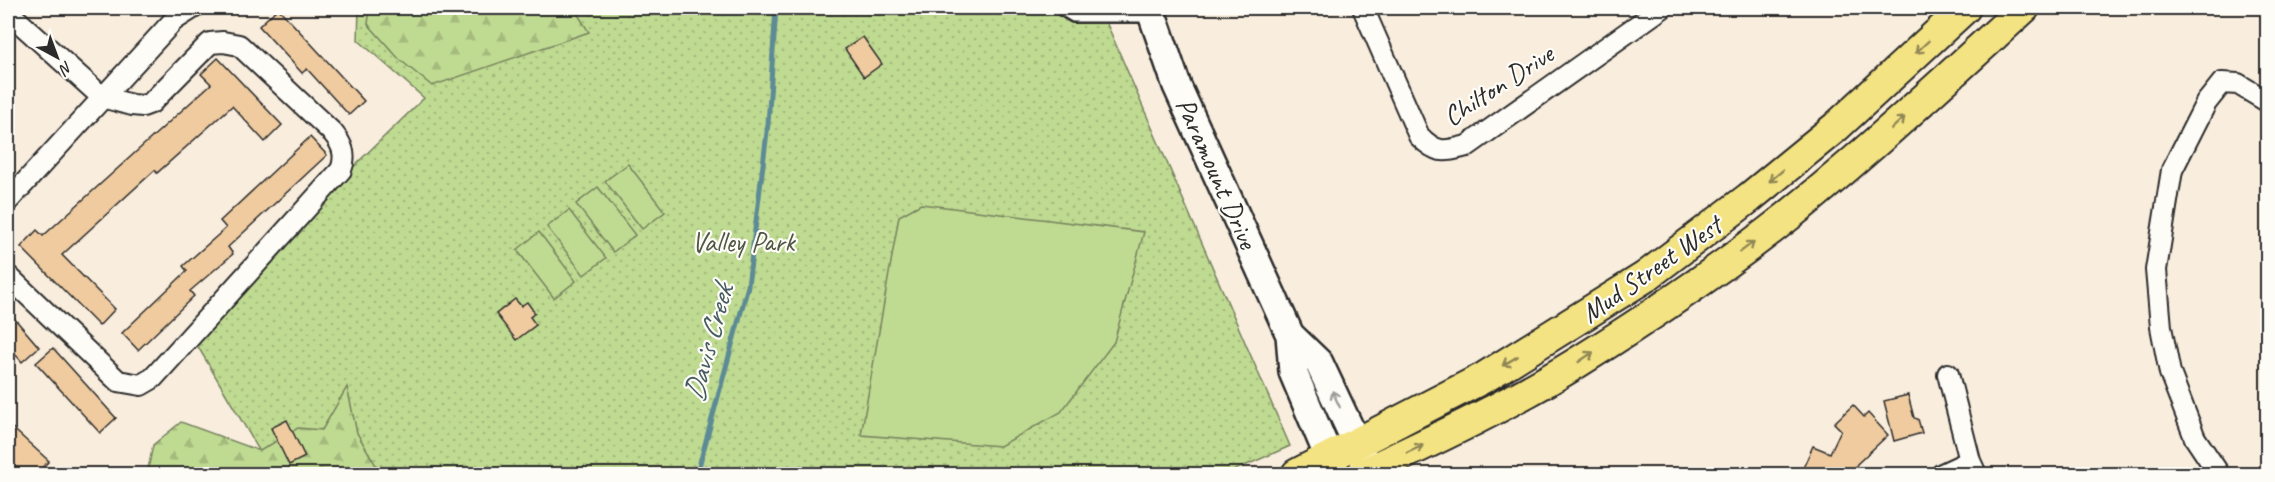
<svg xmlns="http://www.w3.org/2000/svg" width="2275" height="482" font-family="Caveat,sans-serif">
<style>
.grass{fill:url(#grass-dots);stroke:#75825e;stroke-width:1.5}
.forest{fill:url(#forest-firs);stroke:#75825e;stroke-width:1.5}
.pitch{fill:#bfda91;stroke:#75825e;stroke-width:1.5}
.lines{fill:none;stroke-linecap:round;stroke-linejoin:round}
.stream{stroke:#5d8b95;stroke-width:5}
.building{fill:#efcb9f;stroke:#2b2b2b;stroke-width:1.5}
.lane-casing{stroke:#2b2b2b;stroke-width:14}
.street-casing{stroke:#2b2b2b;stroke-width:24}
.secondary-casing{stroke:#2b2b2b;stroke-width:32}
.primary-casing{stroke:#2b2b2b;stroke-width:34}
.lane{stroke:#fdfcf7;stroke-width:9}
.street{stroke:#fdfcf7;stroke-width:20}
.secondary{stroke:#fdfcf7;stroke-width:27}
.primary{stroke:#f4e382;stroke-width:30}
.oneway{stroke:#908756}
.oneway2{stroke:#9e9e9b}
.labels{text-anchor:middle;dominant-baseline:central;stroke-width:4.5;stroke-linejoin:round;paint-order:stroke}
.street-label{font-size:28px;fill:#2b2b2b;stroke:#fdfcf7}
.park-label{font-size:28px;fill:#505744;stroke:#fdfcf7}
.water-label{font-size:30px;font-style:italic;fill:#445b60;stroke:#fdfcf7}
</style>
<defs>
<pattern id="grass-dots" width="8" height="8" patternUnits="userSpaceOnUse" patternTransform="scale(1.5)"><rect width="8" height="8" fill="#bfda91"/><path d="M2 2h.1M6 6h.1" fill="none" stroke="#a4bb7d" stroke-width="1.8" stroke-linecap="round"/></pattern>
<pattern id="forest-firs" width="22" height="20" patternUnits="userSpaceOnUse" patternTransform="scale(1.5)"><rect width="22" height="20" fill="#bfda91"/><path d="M5 1l3.5 6h-7zM16 11l3.5 6h-7z" fill="#a4bb7d"/></pattern>
</defs>
<rect width="100%" height="100%" fill="#f9eddd"/>
<filter id="ink" filterUnits="userSpaceOnUse"><feTurbulence type="fractalNoise" baseFrequency=".0167" numOctaves="2"/><feDisplacementMap in="SourceGraphic" scale="12" xChannelSelector="R" yChannelSelector="G"/><feConvolveMatrix kernelMatrix="1 2 1 2 8 2 1 2 1" color-interpolation-filters="sRGB"/></filter>
<g filter="url(#ink)">
<path class="grass" d="M359 8H1100L1290 446 1226 474H273L197 345 357 163 424 98 358 40Z"/>
<path class="forest" d="M370 8H574L589 32 432 86 399 59 368 24Z
M347 387 357 433 381 474H147L153 445 181 422 260 451 298 428 322 430Z"/>
<path class="pitch" d="M628 164 665 212 642 229 605 181Z
M598 187 635 235 613 252 576 204Z
M921 204 1144 232 1114 342 1061 412 1000 446 861 435 899 216Z
M569 210 606 258 584 275 547 227Z
M539 232 576 281 554 298 517 250Z"/>
<g class="lines">
<path class="stream" d="M697 474 748 286 768 124 776 8"/>
</g>
<path class="building" d="M278 8 364 101 349 115 307 69 302 73 259 26Z
M863 37 882 64 864 77 845 49Z
M218 58 282 125 265 142 232 106 157 173 155 170 62 255 115 309 99 326 21 247 37 230 43 236 211 84 201 74Z
M310 137 327 155 228 247 233 254 190 291 194 296 138 350 122 333 187 271 183 266 226 228 220 221Z
M515 299 521 306 527 302 535 313 530 317 536 325 516 340 496 314Z
M8 311 39 347 22 362 8 346Z
M53 348 116 418 100 433 36 363Z
M1908 395 1914 418 1918 419 1922 433 1894 441 1884 401Z
M1853 405 1864 417 1868 413 1888 435 1857 464 1853 474H1818L1803 468 1813 446 1830 453 1841 430 1834 423Z
M287 420 305 457 289 465 271 428Z
M8 424 49 461 36 474H8Z"/>
<g class="lines">
<g class="lane-casing">
<path id="lane" d="M1058 8 1073 17H1151"/>
</g>
<g class="street-casing">
<path id="street" d="M1363 8 1419 136C1437 154 1443 152 1467 146L1662 8
M8 12 102 97 132 105 143 106 151 103 210 43 223 42 239 45 333 133C342 144 347 155 341 170L153 378 141 385 118 381 8 276
M8 201 174 20 193 8
M1948 374 1970 461 1976 474
M1942 474 1970 461
M2219 474 2195 438 2170 373 2161 327 2156 270 2172 170 2206 103 2222 83 2238 84 2268 102"/>
</g>
<g class="secondary-casing">
<path id="secondary" d="M1150 8 1177 86 1290 335 1293 372 1336 474
M1290 335 1319 363 1365 461"/>
</g>
<g class="primary-casing">
<path id="primary" d="M1297 474 1485 377 1645 277 1749 198 1836 127 1965 8
M1362 474C1434 440 1507 406 1575 364 1647 319 1720 270 1787 217 1869 151 1946 79 2024 8"/>
</g>
<use href="#lane" class="lane"/>
<use href="#street" class="street"/>
<use href="#secondary" class="secondary"/>
<use href="#primary" class="primary"/>
</g>
<defs><path id="oneway-shaft" d="M-6 0H5M1.5-3L5.5 0L1.5 3" fill="none" stroke-width="1.6" stroke-linecap="round" stroke-linejoin="round" transform="scale(1.5)"/></defs>
<g class="oneway">
<use href="#oneway-shaft" transform="translate(1922 47) rotate(137)"/>
<use href="#oneway-shaft" transform="translate(1898 123) rotate(-42)"/>
<use href="#oneway-shaft" transform="translate(1776 176) rotate(140)"/>
<use href="#oneway-shaft" transform="translate(1747 247) rotate(-37)"/>
<use href="#oneway-shaft" transform="translate(1586 357) rotate(-34)"/>
<use href="#oneway-shaft" transform="translate(1510 361) rotate(149)"/>
<use href="#oneway-shaft" transform="translate(1415 449) rotate(-25)"/>
</g>
<use class="oneway2" href="#oneway-shaft" transform="translate(1336 399) rotate(-115)"/>
</g>
<g class="labels">
<g class="street-label">
<text transform="translate(1498 85) rotate(-33)">Chilton Drive</text>
<text transform="translate(1217 173) rotate(66)">Paramount Drive</text>
<text transform="translate(1651 269) rotate(-35)">Mud Street West</text>
</g>
<g class="park-label">
<text x="743" y="241">Valley Park</text>
</g>
<g class="water-label">
<text transform="translate(708 343) rotate(-75)">Davis Creek</text>
</g>
</g>
<rect width="2275" height="482" fill="none" stroke="#fdfcf7" stroke-width="30"/>
<rect x="15" y="15" width="2245" height="452" fill="none" stroke="#2b2b2b" stroke-width="2" filter="url(#ink)"/>
<g transform="translate(57 57) rotate(139)" stroke="#fdfcf7" stroke-width="4.5" paint-order="stroke">
<path d="M0-4.5L10 22L0 15L-10 22Z" fill="#2b2b2b"/>
<text y="-9" font-size="16" font-weight="bold" text-anchor="middle" fill="#2b2b2b">N</text>
</g>
</svg>
